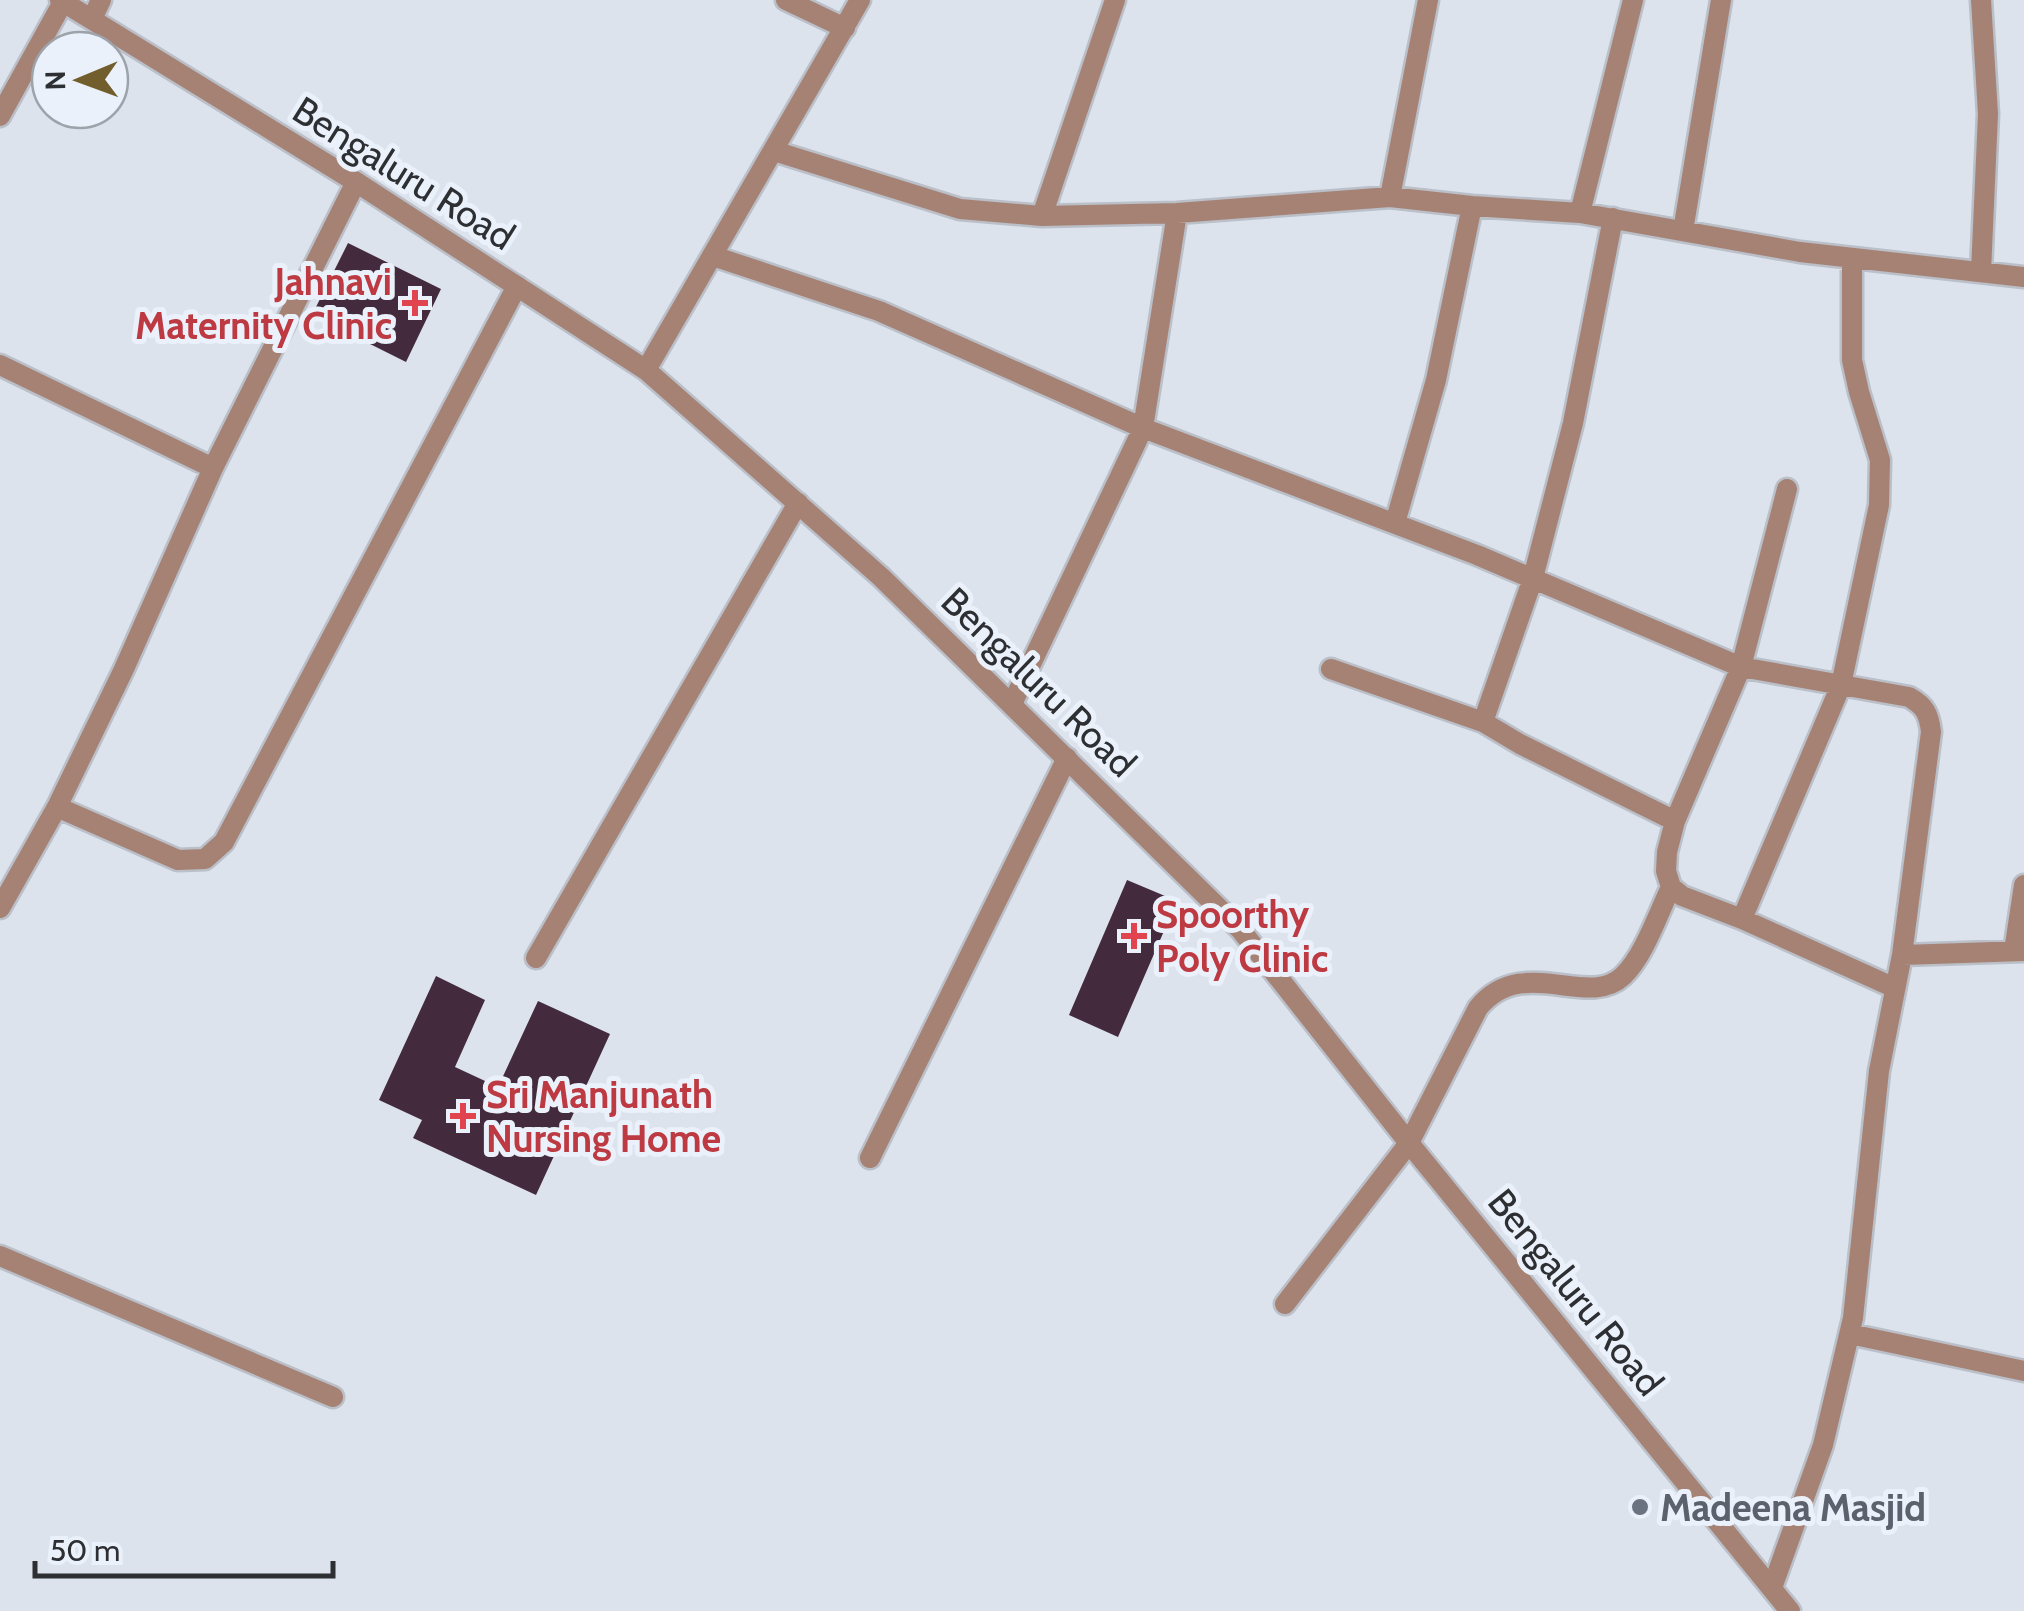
<svg xmlns="http://www.w3.org/2000/svg" width="2024" height="1611" font-family="Cabin,sans-serif">
<style>
.building{fill:#432b3d}
.lines{fill:none;stroke-linecap:round;stroke-linejoin:round}
.service-casing{stroke:#babfc8;stroke-width:25}
.minor-casing{stroke:#babfc8;stroke-width:25}
.tertiary-casing{stroke:#babfc8;stroke-width:25}
.service{stroke:#a68275;stroke-width:20}
.minor{stroke:#a68275;stroke-width:20}
.tertiary{stroke:#a68275;stroke-width:20}
.health-dot{fill:#e0444e;stroke:#eaf1fa;stroke-width:4}
.worship-dot{fill:#6b7280;stroke:#eaf1fa;stroke-width:4}
.labels{text-anchor:middle;dominant-baseline:central;stroke-width:10;stroke-linejoin:round;paint-order:stroke}
.street-label{font-size:38px;fill:#2d2f33;stroke:#eaf1fa}
.health-label{font-size:38px;font-weight:bold;fill:#be3a42;stroke:#eaf1fa;text-anchor:start}
.worship-label{font-size:38px;font-weight:bold;fill:#5b616d;stroke:#eaf1fa;text-anchor:start}
</style>
<rect width="100%" height="100%" fill="#dde3ed"/>
<path class="building" d="M348 243 441 289 406 362 312 315Z
M1127 880 1177 901 1118 1037 1069 1015Z
M436 976 485 1000 455 1067 498 1087 538 1001 610 1034 536 1195 413 1138 422 1120 379 1100Z"/>
<g class="lines">
<g class="service-casing">
<path id="service" d="M536 958 798 503
M870 1158 1067 758"/>
</g>
<g class="minor-casing">
<path id="minor" d="M786 0 845 28
M92 19 101 0
M0 116 63 2
M774 151 960 209 1042 216 1177 213 1390 197 1472 206 1580 213 1800 252 2024 277
M1390 197 1428 0
M1580 213 1633 0
M1042 216 1115 0
M1683 231 1721 0
M713 256 879 311 1143 428 1477 555 1741 667 1909 697C1925 706 1929 714 1931 732L1902 955 1879 1071 1853 1318 1823 1445 1772 1588
M1981 272 1988 114 1981 0
M0 365 213 468
M1787 489 1741 667 1675 821 1667 852 1666 871 1671 887 1682 896 1742 919 1895 988
M1395 523 1436 380 1472 206
M1331 669 1483 722 1520 744 1675 821
M1012 704 1143 428 1177 213
M1483 722 1533 578 1573 423 1613 218
M57 807 178 860 205 859 224 842 517 286
M0 908 57 807 124 669 213 468 356 182
M1742 919 1841 685 1879 505 1880 460 1859 392 1852 360V258
M2014 951 2024 885
M1902 955 2024 951
M0 1256 333 1397
M1285 1304 1409 1143 1478 1008C1523 953 1587 1010 1623 976 1644 956 1658 914 1671 887
M1850 1334 2024 1371"/>
</g>
<g class="tertiary-casing">
<path id="tertiary" d="M60 0 356 182 646 370 881 577 1240 929 1409 1143 1790 1611
M646 370 860 0"/>
</g>
<use href="#service" class="service"/>
<use href="#minor" class="minor"/>
<use href="#tertiary" class="tertiary"/>
</g>
<g class="health-dot">
<path d="M410 288h10v10h10v10h-10v10h-10v-10h-10v-10h10z"/>
<path d="M1129 921h10v10h10v10h-10v10h-10v-10h-10v-10h10z"/>
<path d="M458 1101h10v10h10v10h-10v10h-10v-10h-10v-10h10z"/>
</g>
<circle class="worship-dot" cx="1640" cy="1507" r="10"/>
<g class="labels">
<g class="street-label">
<text transform="translate(404 173) rotate(32)">Bengaluru Road</text>
<text transform="translate(1039 682) rotate(44)">Bengaluru Road</text>
<text transform="translate(1576 1292) rotate(51)">Bengaluru Road</text>
</g>
<g class="health-label">
<text x="392" y="281" text-anchor="end">Jahnavi<tspan x="392" dy="44">Maternity Clinic</tspan></text>
<text x="1156" y="914">Spoorthy<tspan x="1156" dy="44">Poly Clinic</tspan></text>
<text x="486" y="1094">Sri Manjunath<tspan x="486" dy="44">Nursing Home</tspan></text>
</g>
<g class="worship-label">
<text x="1660" y="1507">Madeena Masjid</text>
</g>
</g>
<g transform="translate(80 80) rotate(269)"><circle r="48" fill="#eaf1fa" stroke="#9ea3aa" stroke-width="2.5"/>
<path d="M0-8L18 38L0 25L-18 38Z" fill="#715e2c"/>
<text y="-15" font-size="28" font-weight="bold" text-anchor="middle" fill="#2d2f33">N</text>
</g>
<path d="M35 1561v15h298v-15" fill="none" stroke="#2d2f33" stroke-width="5"/>
<text x="50" y="1561" font-size="30" fill="#2d2f33" stroke="#eaf1fa" stroke-width="8" paint-order="stroke">50 m</text>
</svg>
